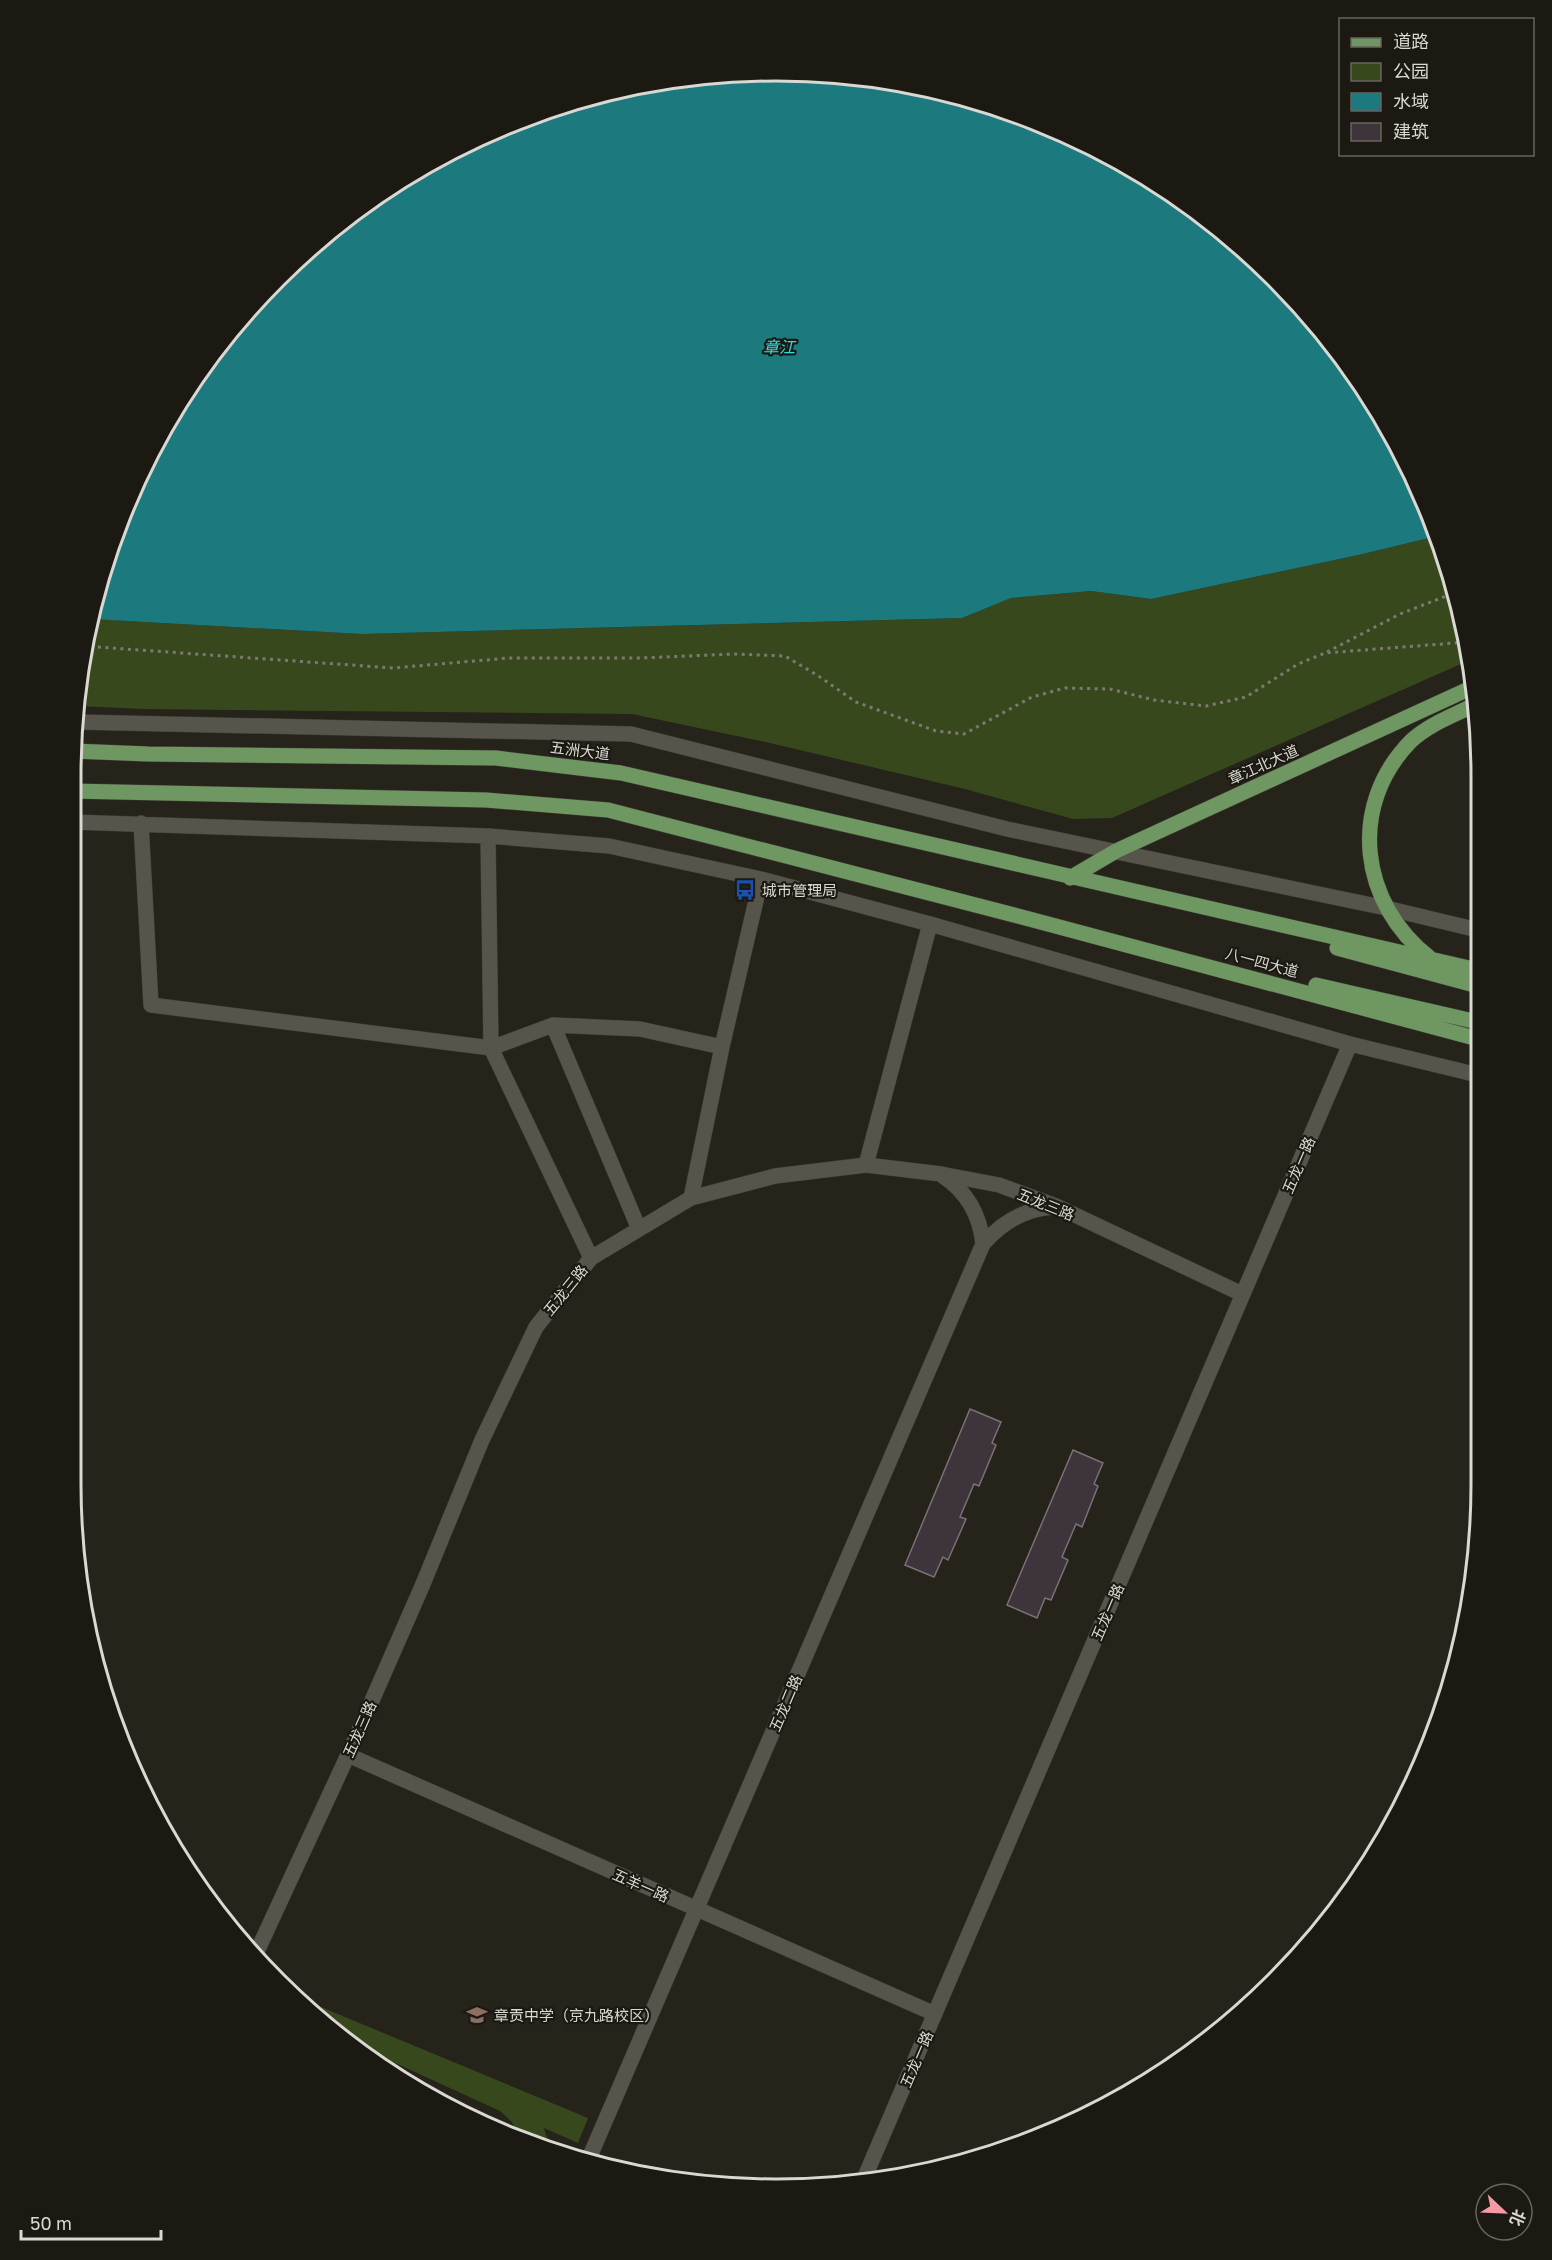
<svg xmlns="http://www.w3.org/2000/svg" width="1552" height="2260" font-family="'Golos Text','Noto Sans SC',sans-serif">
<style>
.green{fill:#38481d}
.water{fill:#1c7a7f}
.building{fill:#3d353b;stroke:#7a7076;stroke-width:1.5}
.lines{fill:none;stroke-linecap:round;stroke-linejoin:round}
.minor-casing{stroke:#3f3d36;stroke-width:16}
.major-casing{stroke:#3f3d36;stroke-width:16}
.path{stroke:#7b7972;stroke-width:3;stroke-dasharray:3 4.5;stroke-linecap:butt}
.minor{stroke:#57544b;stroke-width:15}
.major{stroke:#6f9762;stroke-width:15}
.labels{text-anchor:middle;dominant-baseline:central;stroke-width:4.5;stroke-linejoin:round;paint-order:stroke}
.street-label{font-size:15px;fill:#d9d8d2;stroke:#1b1911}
.poi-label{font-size:15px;fill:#d9d8d2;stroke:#1b1911;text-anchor:start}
.water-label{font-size:16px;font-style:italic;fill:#2ce0e8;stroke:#1b1911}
.rim{fill:none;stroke:#d9d8d2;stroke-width:3}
</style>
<rect width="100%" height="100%" fill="#25231a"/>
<path class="green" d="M1437 536 1468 638 1470 660 1112 818 1073 819 965 789 770 743 632 714 143 709 77 706 84 639 91 619 362 634 962 618 1011 598 1091 591 1151 599 1363 554Z
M297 1997 588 2118 578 2143 544 2128 551 2151 525 2142 511 2121 500 2111 356 2045 346 2044Z"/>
<path class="water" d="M776 71 913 84 1046 124 1168 189 1275 277 1362 384 1428 506 1437 536 1363 554 1151 599 1091 591 1011 598 962 618 362 634 91 619 143 464 216 347 277 277 384 190 506 124 638 84Z"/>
<path class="building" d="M970 1409 1001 1422 992 1443 996 1445 979 1486 974 1484 960 1517 966 1519 948 1560 943 1557 934 1577 905 1565Z
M1073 1450 1103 1463 1094 1484 1098 1486 1082 1527 1076 1524 1062 1557 1068 1560 1051 1600 1045 1598 1037 1618 1007 1605Z"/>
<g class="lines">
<g class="minor-casing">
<path id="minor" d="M76 722 631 734 1007 829 1386 908 1482 931
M71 822 488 836 609 846 761 879 930 924 1350 1044 1482 1076
M141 823 151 1005 491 1048 553 1025 640 1029 722 1047
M488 836 491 1048 591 1258
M553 1025 639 1229
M866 1165 930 924
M943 1176C967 1192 980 1215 983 1244
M691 1198 722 1047 761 879
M348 1755 935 2014
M254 1958 353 1744 423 1584 482 1440 536 1327 591 1258 691 1198 775 1176 866 1165 941 1174 999 1185 1056 1206 1242 1294
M587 2163 983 1244C1002 1222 1024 1209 1053 1207
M864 2179 1350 1044"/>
</g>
<g class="major-casing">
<path id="major" d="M73 751 148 754 496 758 621 773 1482 971
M71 791 486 800 608 810 1033 920 1482 1040
M1070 878 1116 851 1473 687
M1337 948 1482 987
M1430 958C1360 904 1347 806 1411 741 1429 724 1453 716 1474 705
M1316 985 1482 1023"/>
</g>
<path class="path" d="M83 646 393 668 509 658H641L734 654 785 656 817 675 856 702 936 731 964 734 1032 697 1065 688 1110 689 1154 700 1206 706 1246 697 1298 664 1325 653 1468 642
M1327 652 1400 614 1454 593"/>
<use href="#minor" class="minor"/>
<use href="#major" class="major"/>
</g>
<defs>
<g id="bus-bare" transform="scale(1.62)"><path d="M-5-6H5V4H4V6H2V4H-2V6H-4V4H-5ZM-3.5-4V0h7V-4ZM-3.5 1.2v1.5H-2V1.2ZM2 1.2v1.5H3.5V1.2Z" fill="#1a4fb4" stroke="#1b1911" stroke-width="2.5" paint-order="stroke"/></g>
<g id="school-bare" transform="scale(1.62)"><path d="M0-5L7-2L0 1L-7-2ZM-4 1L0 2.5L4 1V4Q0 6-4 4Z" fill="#8d6e63" stroke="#1b1911" stroke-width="2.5" paint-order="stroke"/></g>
</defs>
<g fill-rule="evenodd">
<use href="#bus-bare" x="745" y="890"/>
<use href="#school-bare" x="477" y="2015"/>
</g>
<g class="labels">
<g class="street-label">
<text transform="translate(580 750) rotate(7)">五洲大道</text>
<text transform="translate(1263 764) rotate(-24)">章江北大道</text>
<text transform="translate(1262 962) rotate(15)">八一四大道</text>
<text transform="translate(1298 1165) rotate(-67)">五龙一路</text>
<text transform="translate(1046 1204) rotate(22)">五龙三路</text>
<text transform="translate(565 1290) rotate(-51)">五龙三路</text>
<text transform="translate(1107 1612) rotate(-67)">五龙一路</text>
<text transform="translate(785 1703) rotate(-67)">五龙二路</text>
<text transform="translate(359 1729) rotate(-66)">五龙三路</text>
<text transform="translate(641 1885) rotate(24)">五羊一路</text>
<text transform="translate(916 2059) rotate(-67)">五龙一路</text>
</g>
<g class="poi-label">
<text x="762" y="890">城市管理局</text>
<text x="494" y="2015">章贡中学（京九路校区）</text>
</g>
<g class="water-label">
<text x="779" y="347">章江</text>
</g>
</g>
<path d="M0 0H1552V2260H0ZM776 81H776A695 695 0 0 1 1471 776V1484A695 695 0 0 1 776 2179H776A695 695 0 0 1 81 1484V776A695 695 0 0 1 776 81Z" fill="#1b1911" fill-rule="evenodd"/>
<path class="rim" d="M776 81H776A695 695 0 0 1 1471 776V1484A695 695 0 0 1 776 2179H776A695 695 0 0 1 81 1484V776A695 695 0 0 1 776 81Z"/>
<rect x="1339" y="18" width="195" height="138" fill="#1b1911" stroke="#67655e" stroke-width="1.5"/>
<rect x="1351" y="38" width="30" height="9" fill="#6f9762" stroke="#67655e" stroke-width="1.5"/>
<text x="1393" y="48" font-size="18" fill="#d9d8d2">道路</text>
<rect x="1351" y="63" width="30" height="18" fill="#38481d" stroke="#67655e" stroke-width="1.5"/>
<text x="1393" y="78" font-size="18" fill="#d9d8d2">公园</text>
<rect x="1351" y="93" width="30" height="18" fill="#1c7a7f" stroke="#67655e" stroke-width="1.5"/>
<text x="1393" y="108" font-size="18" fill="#d9d8d2">水域</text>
<rect x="1351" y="123" width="30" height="18" fill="#3d353b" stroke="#67655e" stroke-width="1.5"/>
<text x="1393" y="138" font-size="18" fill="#d9d8d2">建筑</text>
<g transform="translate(1504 2212) rotate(113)"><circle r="28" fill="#1b1911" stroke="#67655e" stroke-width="1.5"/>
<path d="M0-4.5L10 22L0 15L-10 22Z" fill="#f49aa4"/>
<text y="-9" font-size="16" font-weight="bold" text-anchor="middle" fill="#d9d8d2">北</text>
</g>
<path d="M21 2230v9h140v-9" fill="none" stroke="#d9d8d2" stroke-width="3"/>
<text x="30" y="2230" font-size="18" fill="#d9d8d2" stroke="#1b1911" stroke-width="4.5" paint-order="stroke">50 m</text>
</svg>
